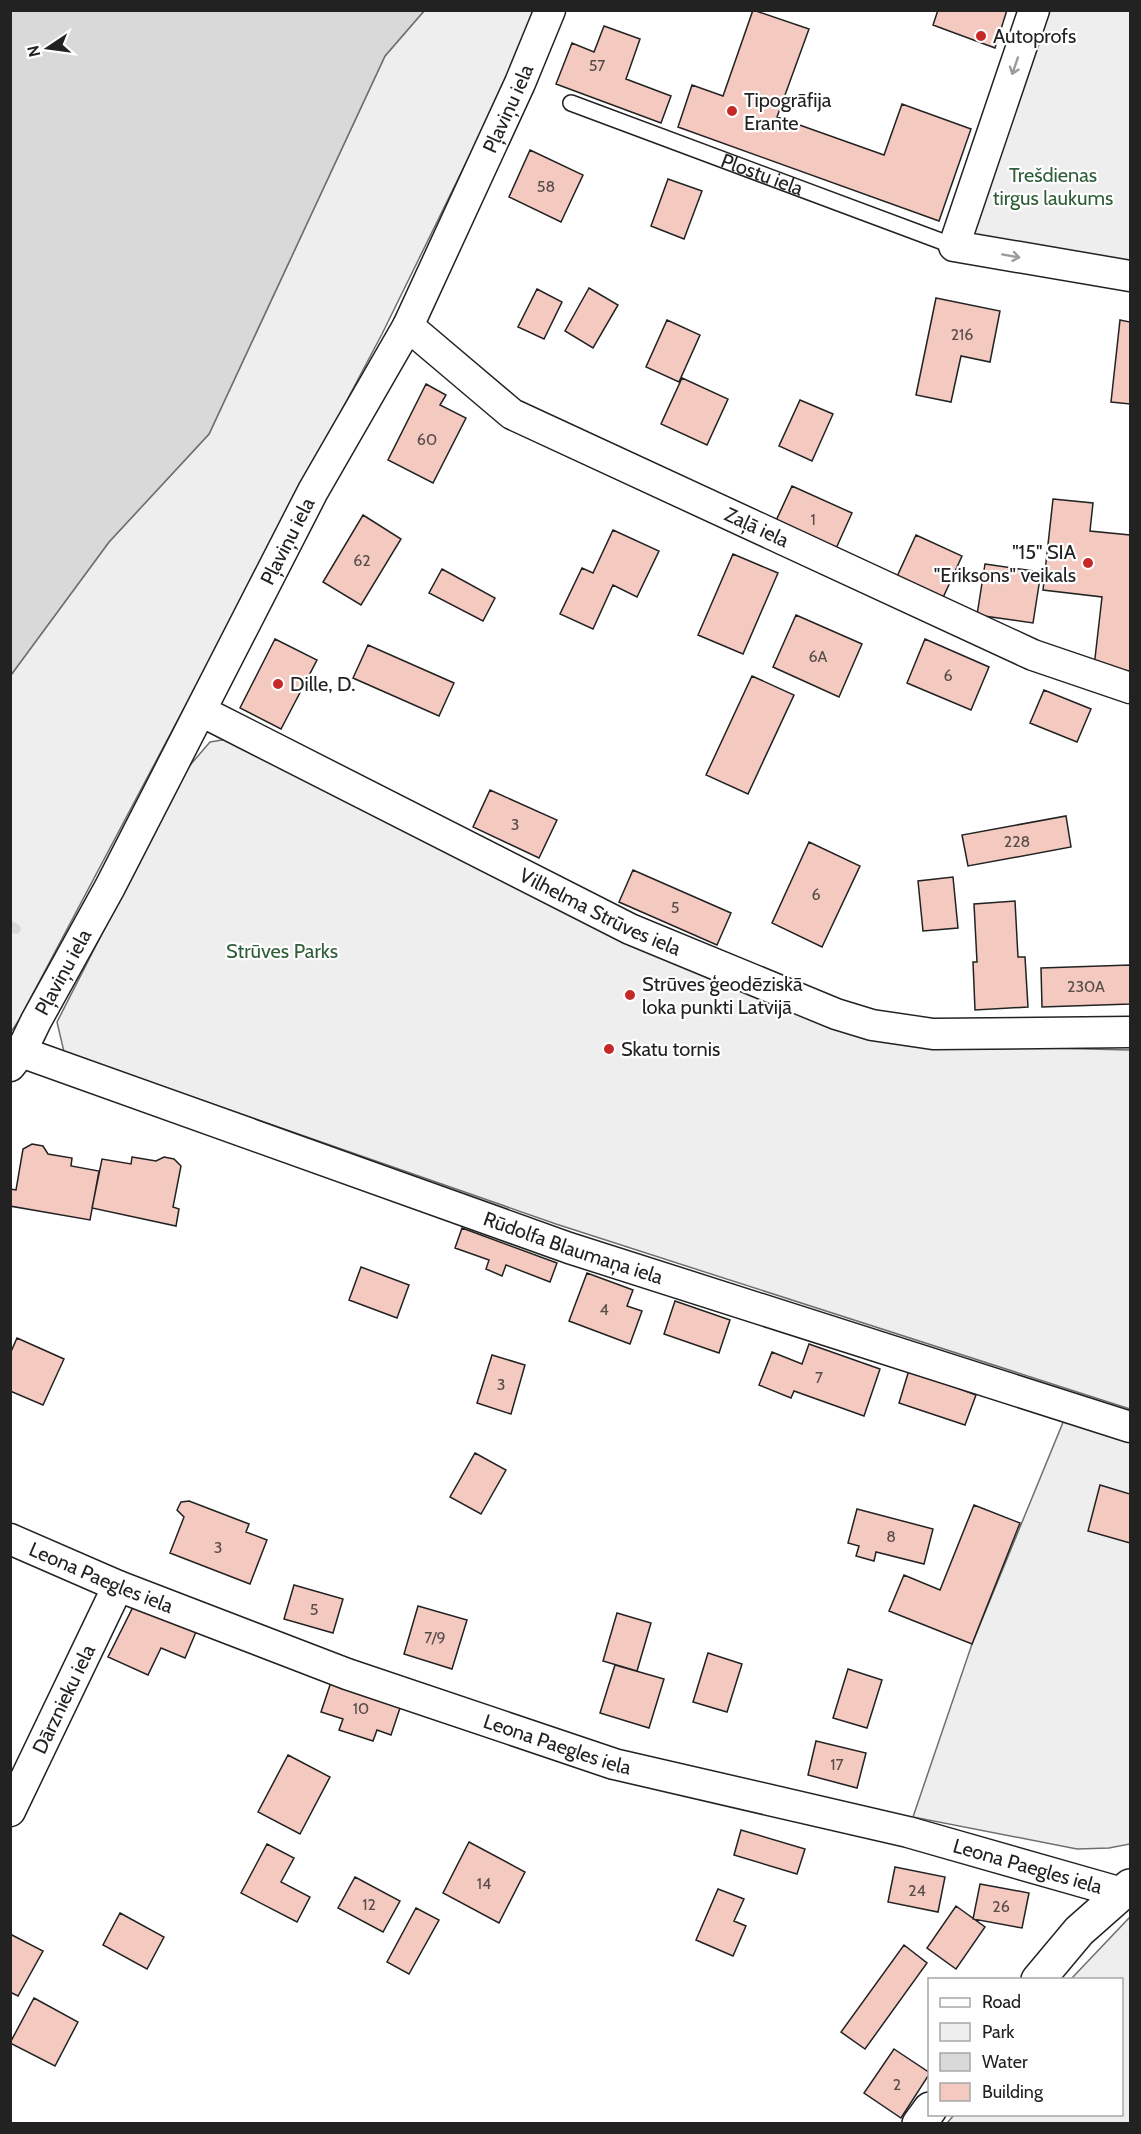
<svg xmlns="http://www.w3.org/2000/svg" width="1141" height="2134" font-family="Cabin,sans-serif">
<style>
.green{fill:#eee;stroke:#6f6f6f;stroke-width:1.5}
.water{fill:#d9d9d9;stroke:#6f6f6f;stroke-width:1.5}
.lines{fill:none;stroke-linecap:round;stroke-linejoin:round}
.stream{stroke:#d9d9d9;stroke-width:10}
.building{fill:#f3c9c0;stroke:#222;stroke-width:1.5}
.lane-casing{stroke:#222;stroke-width:18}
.street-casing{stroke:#222;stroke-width:33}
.secondary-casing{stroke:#222;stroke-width:36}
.lane{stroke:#fff;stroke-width:15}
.street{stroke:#fff;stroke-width:30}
.secondary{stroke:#fff;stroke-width:33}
.oneway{stroke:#9c9c9c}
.poi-dot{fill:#c62828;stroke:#fff;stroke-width:2}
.labels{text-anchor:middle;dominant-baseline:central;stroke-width:4.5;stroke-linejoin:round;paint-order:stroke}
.number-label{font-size:16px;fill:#564c4a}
.poi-label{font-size:20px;fill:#222;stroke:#fff;text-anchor:start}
.street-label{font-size:20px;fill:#222;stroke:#fff}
.park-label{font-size:20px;fill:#2f5e38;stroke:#fff}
</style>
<rect width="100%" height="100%" fill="#fff"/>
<path class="green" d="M424 11H534L517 59 382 334 19 1020 11 1032V675L109 542 209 434 385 56Z
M1034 11H1130V276L954 246Z
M234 738 928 1045 1130 1050V1409L556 1224 64 1052 57 1022 185 771 210 742Z
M1064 1420 1130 1439V1844L1109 1848 1077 1849 913 1817 972 1644Z
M1130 1917V2123H947L954 2115 1122 2114V1980L1071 1979Z"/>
<path class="water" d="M11 10 424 11 385 56 209 434 109 542 11 675Z"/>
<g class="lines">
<path class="stream" d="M10 926 16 929"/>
</g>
<path class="building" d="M753 10 809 29 777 117 884 155 902 104 971 129 939 221 678 127 692 85 723 96Z
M938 10H1007L995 48 933 25Z
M604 26 640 39 626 79 671 96 661 123 556 84 572 43 594 52Z
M530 150 583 175 561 222 509 197Z
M668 179 702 191 684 239 651 226Z
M589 288 618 305 593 348 565 331Z
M537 289 562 302 544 339 518 327Z
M936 298 1000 311 990 362 961 356 951 402 916 395Z
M667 320 700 335 679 382 646 367Z
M1120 320 1130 322V404L1111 402Z
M682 378 728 399 707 445 661 424Z
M426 384 446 395 440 405 466 418 433 483 388 460Z
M800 400 833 414 812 461 779 446Z
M792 486 852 513 834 553 774 525Z
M1053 499 1093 503 1090 531 1130 535V671L1094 667 1102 597 1043 590Z
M363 515 401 539 361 605 323 582Z
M613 530 659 551 637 597 613 585 593 629 560 614 582 568 593 573Z
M916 535 962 556 941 602 895 581Z
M733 554 778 573 743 654 698 635Z
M985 564 1041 572 1033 623 977 615Z
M442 569 495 598 483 621 429 593Z
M796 615 862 644 839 697 773 667Z
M275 639 317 660 281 729 240 708Z
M925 639 989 667 971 710 907 683Z
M368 645 454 683 439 716 353 678Z
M752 676 794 695 748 794 706 775Z
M1044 690 1091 709 1077 742 1030 723Z
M490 790 557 820 539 858 473 827Z
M1066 816 1071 847 968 866 962 835Z
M809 842 860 866 822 947 772 923Z
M633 870 731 913 717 945 619 902Z
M953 877 958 928 923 931 918 881Z
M1015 901 1018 957H1025L1028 1007 975 1010 973 962H977L974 904Z
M1130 965V1004L1042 1007 1041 968Z
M32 1144 43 1146 48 1154 72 1158 71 1166 99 1171 90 1220 10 1206V1189L16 1190 23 1149Z
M132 1157 156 1161 164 1157 174 1159 181 1166 173 1207 179 1209 176 1226 92 1208 102 1159 131 1164Z
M462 1228 557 1263 550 1282 506 1265 502 1276 486 1269 489 1260 455 1248Z
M361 1267 409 1285 397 1318 349 1300Z
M587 1273 633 1290 627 1306 642 1311 630 1344 569 1321Z
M675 1301 730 1320 719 1353 664 1334Z
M17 1338 64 1359 43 1405 10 1391V1354Z
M809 1344 880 1369 864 1416 794 1391 791 1398 759 1385 772 1352 802 1364Z
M492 1355 525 1365 511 1414 477 1403Z
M909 1370 976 1395 965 1425 899 1403Z
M475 1453 506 1470 481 1514 450 1497Z
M1100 1485 1130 1494V1543L1088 1531Z
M189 1501 249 1524 246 1532 267 1540 250 1584 170 1553 184 1517 177 1510 181 1502Z
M974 1505 1020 1523 972 1644 889 1611 904 1575 940 1590Z
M857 1509 933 1529 924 1564 876 1552 874 1561 856 1556 859 1546 848 1543Z
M294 1585 343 1599 333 1633 284 1619Z
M418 1606 467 1620 452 1669 404 1654Z
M133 1607 196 1632 185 1658 161 1648 148 1675 108 1657Z
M617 1613 651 1623 637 1671 603 1661Z
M708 1653 742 1664 727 1712 693 1702Z
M615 1665 664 1679 649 1728 600 1713Z
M848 1669 882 1680 867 1728 833 1718Z
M331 1682 401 1705 391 1735 377 1730 373 1741 339 1730 343 1719 321 1712Z
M816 1741 866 1753 857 1788 808 1775Z
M288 1755 330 1777 300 1834 258 1812Z
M741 1830 805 1849 797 1874 734 1855Z
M469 1842 525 1872 499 1923 443 1893Z
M267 1844 294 1858 281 1882 310 1897 297 1922 241 1893Z
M895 1867 945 1877 938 1912 888 1902Z
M355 1877 400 1901 383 1932 338 1908Z
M980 1884 1029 1893 1022 1928 973 1919Z
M718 1889 744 1899 734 1921 746 1926 733 1956 696 1940Z
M956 1906 985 1927 956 1969 927 1948Z
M416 1908 439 1920 409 1974 387 1962Z
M120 1913 164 1937 147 1969 103 1945Z
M10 1934 43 1951 18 1996 10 1992Z
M904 1945 927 1963 865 2049 841 2032Z
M34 1998 78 2022 55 2066 10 2043Z
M894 2049 930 2073 901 2118 864 2093Z"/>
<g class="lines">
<g class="lane-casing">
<g id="lane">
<path id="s1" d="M571 103 954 246"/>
</g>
</g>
<g class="street-casing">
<g id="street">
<path d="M1034 10 954 246 1130 276"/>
<path id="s2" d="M408 326 512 414 1033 655 1130 688"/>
<path id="s3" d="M201 711 630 929 836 1014 872 1025 933 1034 1130 1032"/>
<path id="s4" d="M21 1052 569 1248 1130 1427"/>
<path id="s5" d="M10 1066 21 1052 36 1021 110 887 313 491 408 326 520 83 550 10"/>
<path id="s6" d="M10 1539 118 1586 347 1674 614 1764 908 1832 1122 1893"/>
<path id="s7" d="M10 1811 118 1586"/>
</g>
</g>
<g class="secondary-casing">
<path id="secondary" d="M1038 1980 1079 1931 1130 1886
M919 2124 930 2109"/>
</g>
<use href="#lane" class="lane"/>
<use href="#street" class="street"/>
<use href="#secondary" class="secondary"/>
</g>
<defs><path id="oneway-shaft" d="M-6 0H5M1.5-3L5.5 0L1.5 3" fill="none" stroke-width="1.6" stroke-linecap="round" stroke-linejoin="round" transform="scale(1.5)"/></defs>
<g class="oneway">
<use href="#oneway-shaft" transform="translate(1015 66) rotate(109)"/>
<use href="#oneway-shaft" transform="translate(1011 256) rotate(10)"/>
</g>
<g class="poi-dot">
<circle cx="981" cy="36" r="6"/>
<circle cx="732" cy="111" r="6"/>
<circle cx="1088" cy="563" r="6"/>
<circle cx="278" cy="684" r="6"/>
<circle cx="630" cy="995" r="6"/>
<circle cx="609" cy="1049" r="6"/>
</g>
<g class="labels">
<g class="number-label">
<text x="597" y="65">57</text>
<text x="546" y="186">58</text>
<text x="962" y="334">216</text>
<text x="427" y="439">60</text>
<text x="813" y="519">1</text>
<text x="362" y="560">62</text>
<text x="818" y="656">6A</text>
<text x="948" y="675">6</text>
<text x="515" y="824">3</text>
<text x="1017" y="841">228</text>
<text x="816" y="894">6</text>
<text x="675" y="907">5</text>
<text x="1086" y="986">230A</text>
<text x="604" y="1309">4</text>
<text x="819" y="1377">7</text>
<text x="501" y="1384">3</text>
<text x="891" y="1536">8</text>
<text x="218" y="1547">3</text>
<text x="314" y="1609">5</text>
<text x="435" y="1637">7/9</text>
<text x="361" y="1708">10</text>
<text x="837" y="1764">17</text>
<text x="484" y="1883">14</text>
<text x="917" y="1890">24</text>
<text x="369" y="1904">12</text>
<text x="1001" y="1906">26</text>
<text x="897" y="2084">2</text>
</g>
<g class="poi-label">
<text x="993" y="36">Autoprofs</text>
<text x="744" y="100">Tipogrāfija<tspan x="744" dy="23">Erante</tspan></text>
<text x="1076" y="552" text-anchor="end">"15" SIA<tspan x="1076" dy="23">"Eriksons" veikals</tspan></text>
<text x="290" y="684">Dille, D.</text>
<text x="642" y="984">Strūves ģeodēziskā<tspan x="642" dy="23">loka punkti Latvijā</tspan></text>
<text x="621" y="1049">Skatu tornis</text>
</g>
<g class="street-label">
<text stroke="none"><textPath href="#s5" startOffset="1080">Pļaviņu iela</textPath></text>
<text stroke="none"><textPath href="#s1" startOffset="204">Plostu iela</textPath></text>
<text stroke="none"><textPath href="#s2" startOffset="406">Zaļā iela</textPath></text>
<text stroke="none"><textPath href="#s5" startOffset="594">Pļaviņu iela</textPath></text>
<text stroke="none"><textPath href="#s3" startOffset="447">Vilhelma Strūves iela</textPath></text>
<text stroke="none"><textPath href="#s5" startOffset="108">Pļaviņu iela</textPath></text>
<text stroke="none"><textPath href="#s4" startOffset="586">Rūdolfa Blaumaņa iela</textPath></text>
<text stroke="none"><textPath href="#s6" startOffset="99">Leona Paegles iela</textPath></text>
<text stroke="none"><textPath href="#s7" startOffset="124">Dārznieku iela</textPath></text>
<text stroke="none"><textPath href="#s6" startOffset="585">Leona Paegles iela</textPath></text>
<text stroke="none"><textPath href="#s6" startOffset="1071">Leona Paegles iela</textPath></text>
</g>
<g class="park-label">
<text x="1053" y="175">Trešdienas<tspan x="1053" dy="23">tirgus laukums</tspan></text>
<text x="282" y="951">Strūves Parks</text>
</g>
</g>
<rect width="1141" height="2134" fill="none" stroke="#222222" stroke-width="24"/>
<rect x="928" y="1978" width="195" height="138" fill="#ffffff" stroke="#a7a7a7" stroke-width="1.5"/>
<rect x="940" y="1998" width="30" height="9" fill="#ffffff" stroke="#a7a7a7" stroke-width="1.5"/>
<text x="982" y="2008" font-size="18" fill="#222222">Road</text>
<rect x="940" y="2023" width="30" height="18" fill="#eeeeee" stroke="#a7a7a7" stroke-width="1.5"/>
<text x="982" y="2038" font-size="18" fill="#222222">Park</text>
<rect x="940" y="2053" width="30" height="18" fill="#d9d9d9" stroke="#a7a7a7" stroke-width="1.5"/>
<text x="982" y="2068" font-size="18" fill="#222222">Water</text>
<rect x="940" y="2083" width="30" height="18" fill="#f3c9c0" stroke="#a7a7a7" stroke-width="1.5"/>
<text x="982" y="2098" font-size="18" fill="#222222">Building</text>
<g transform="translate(48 48) rotate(257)" stroke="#ffffff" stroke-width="4.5" paint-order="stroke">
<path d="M0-4.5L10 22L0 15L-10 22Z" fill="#222222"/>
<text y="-9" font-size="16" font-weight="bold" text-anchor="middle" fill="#222222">N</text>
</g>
</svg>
